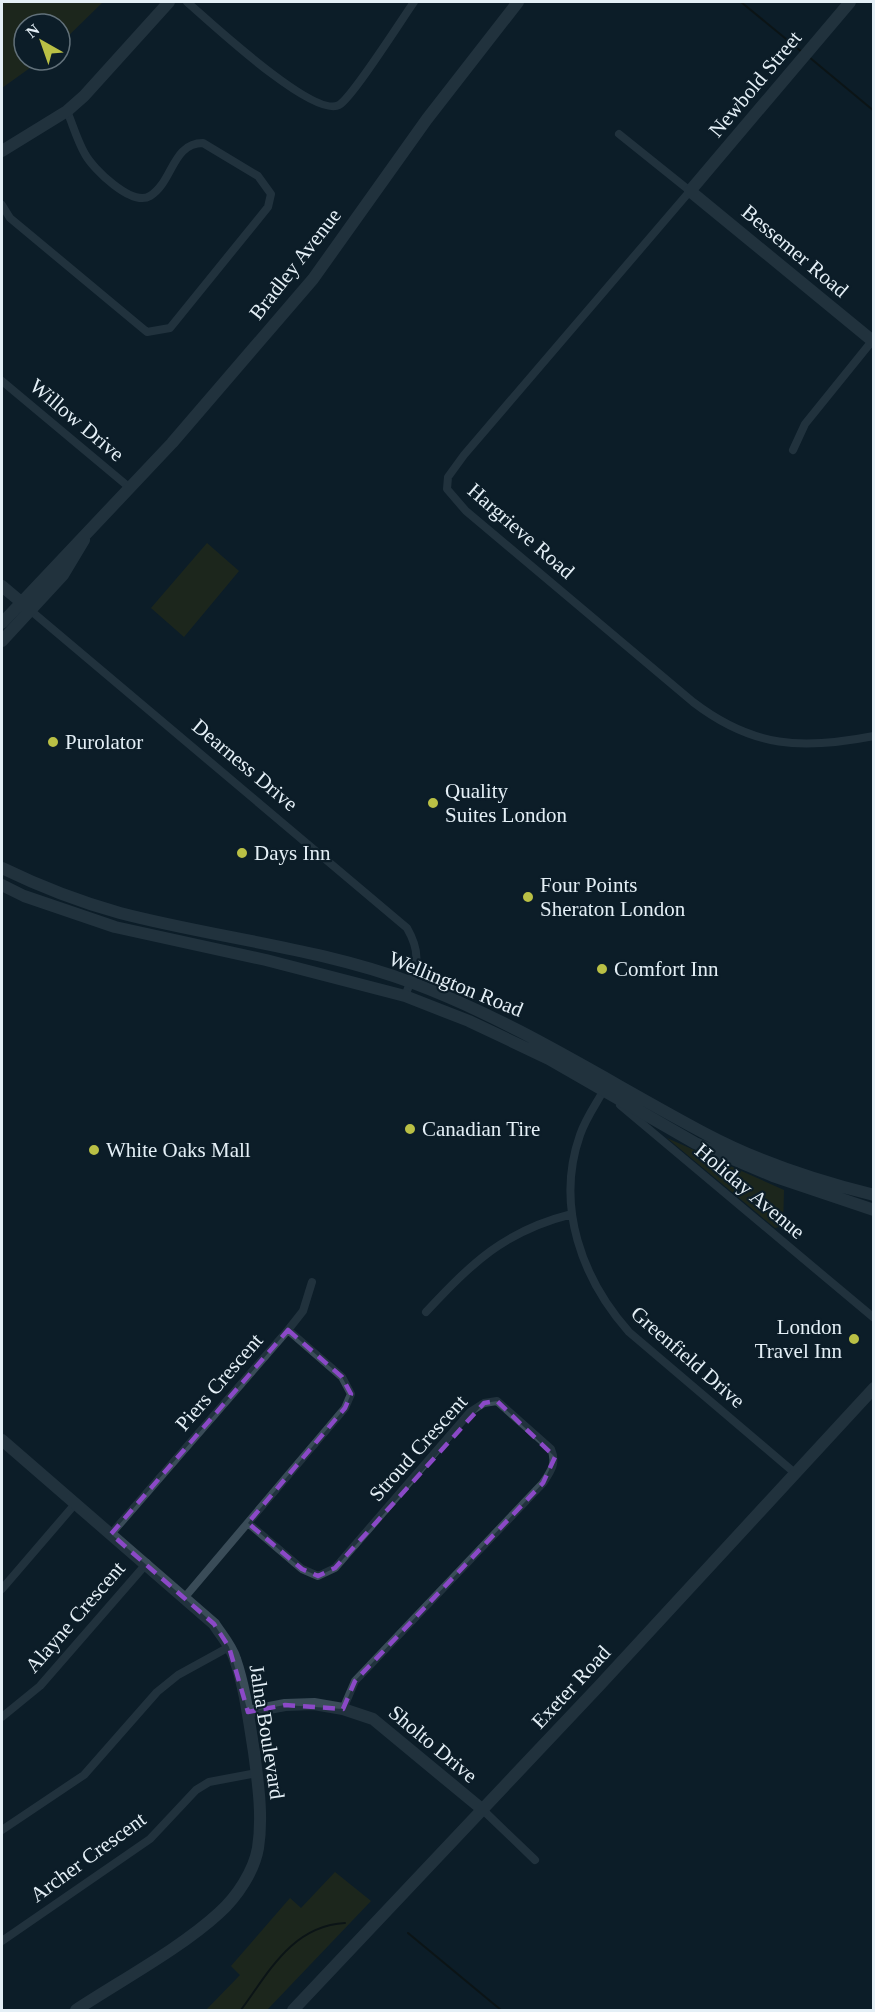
<svg xmlns="http://www.w3.org/2000/svg" width="875" height="2012" font-family="Georgia,serif">
<style>
.green{fill:#30320f}
.lines{fill:none;stroke-linecap:round;stroke-linejoin:round}
.stream{stroke:#0a0a00;stroke-width:2}
.street{stroke:#3a4c58;stroke-width:8}
.secondary{stroke:#3a4c58;stroke-width:12}
.marked{fill:none;stroke:#8b49c7;stroke-width:4.5;stroke-dasharray:12 8;stroke-linejoin:round}
.poi-dot{fill:#bac045;stroke:#0c1d28;stroke-width:2}
.labels{text-anchor:middle;dominant-baseline:central;stroke-width:4.5;stroke-linejoin:round;paint-order:stroke}
.street-label{font-size:21px;fill:#e4eff6;stroke:#0c1d28}
.poi-label{font-size:21px;fill:#e4eff6;stroke:#0c1d28;text-anchor:start}
</style>
<rect width="100%" height="100%" fill="#0c1d28"/>
<path class="green" d="M2 2H103L60 44V24H24V60H41L2 88Z
M207 543 239 571 184 637 151 608Z
M667 1138 784 1190 783 1226 775 1228Z
M335 1872 371 1901 267 2010H206L240 1975 231 1966 290 1898 301 1908Z"/>
<g class="lines">
<path class="stream" d="M741 2 802 52
M809 57 874 111
M408 1933 501 2010
M241 2010C269 1972 292 1926 345 1923"/>
<path class="street" d="M187 2C208 20 313 119 339 105 352 98 402 19 414 2
M619 134 690 191 464 455 448 477 447 489 466 511 693 702C753 748 802 750 874 736
M2 205 10 218 147 332 170 328 268 207 271 194 258 176 203 143C172 143 173 182 150 196 132 207 93 169 85 154 77 140 73 125 67 111
M2 381 130 488
M793 450 805 424 872 341
M30 610 407 928C423 956 416 967 405 996
M606 1086C597 1103 586 1117 580 1135 555 1206 582 1279 629 1332L796 1474
M620 1105 874 1318
M426 1312C472 1263 504 1231 572 1214
M288 1330 303 1311 312 1282
M248 1523 302 1569 318 1576 335 1568 470 1412 484 1403 497 1401 551 1449C557 1463 551 1471 543 1483L355 1681 343 1709
M111 1534 288 1330 342 1377 351 1394 345 1408 185 1597
M2 1589 75 1504
M2 1717 40 1686 147 1563
M483 1810 535 1860
M2 1830 84 1775 157 1692 178 1675 229 1647
M2 1941 150 1839 196 1790 209 1782 257 1773"/>
<path class="secondary" d="M850 2 690 191 874 342
M2 151 67 111 84 96 169 2
M2 586 27 607
M2 623 172 443 313 279 427 119 518 2
M2 641 63 575 84 540
M2 868C39 886 80 902 120 913 216 938 320 948 413 983 517 1022 608 1082 706 1134 757 1161 817 1181 874 1195
M2 885 24 896 115 927 266 960 405 996 469 1021 549 1059 695 1143 773 1176 874 1210
M2 1440 214 1624C221 1635 231 1646 235 1659 245 1688 249 1721 254 1752 258 1783 263 1816 258 1848 254 1871 237 1897 219 1913 181 1948 120 1981 76 2010
M248 1712 285 1705 314 1704 343 1709 373 1719 483 1810
M293 2010 599 1686 874 1388"/>
</g>
<path d="M0 0H875V2012H0ZM288 1330 342 1377 351 1394 345 1408 248 1523 302 1569 318 1576 335 1568 484 1403 497 1401 555 1457 543 1483 355 1681 343 1709 285 1705 248 1712 229 1647 214 1624 111 1534Z" fill="#0c1d28" fill-opacity=".55" fill-rule="evenodd"/>
<path class="marked" d="M288 1330 342 1377 351 1394 345 1408 248 1523 302 1569 318 1576 335 1568 484 1403 497 1401 555 1457 543 1483 355 1681 343 1709 285 1705 248 1712 229 1647 214 1624 111 1534Z"/>
<g class="poi-dot">
<circle cx="53" cy="742" r="6"/>
<circle cx="433" cy="803" r="6"/>
<circle cx="242" cy="853" r="6"/>
<circle cx="528" cy="897" r="6"/>
<circle cx="602" cy="969" r="6"/>
<circle cx="410" cy="1129" r="6"/>
<circle cx="94" cy="1150" r="6"/>
<circle cx="854" cy="1339" r="6"/>
</g>
<g class="labels">
<g class="street-label">
<text transform="translate(755 84) rotate(-50)">Newbold Street</text>
<text transform="translate(795 251) rotate(40)">Bessemer Road</text>
<text transform="translate(295 264) rotate(-52)">Bradley Avenue</text>
<text transform="translate(77 420) rotate(40)">Willow Drive</text>
<text transform="translate(521 531) rotate(41)">Hargrieve Road</text>
<text transform="translate(245 765) rotate(40)">Dearness Drive</text>
<text transform="translate(456 984) rotate(22)">Wellington Road</text>
<text transform="translate(750 1191) rotate(40)">Holiday Avenue</text>
<text transform="translate(688 1357) rotate(41)">Greenfield Drive</text>
<text transform="translate(219 1382) rotate(-49)">Piers Crescent</text>
<text transform="translate(418 1448) rotate(-48)">Stroud Crescent</text>
<text transform="translate(75 1617) rotate(-49)">Alayne Crescent</text>
<text transform="translate(571 1687) rotate(-47)">Exeter Road</text>
<text transform="translate(267 1732) rotate(81)">Jalna Boulevard</text>
<text transform="translate(433 1744) rotate(40)">Sholto Drive</text>
<text transform="translate(88 1857) rotate(-36)">Archer Crescent</text>
</g>
<g class="poi-label">
<text x="65" y="742">Purolator</text>
<text x="445" y="791">Quality<tspan x="445" dy="24">Suites London</tspan></text>
<text x="254" y="853">Days Inn</text>
<text x="540" y="885">Four Points<tspan x="540" dy="24">Sheraton London</tspan></text>
<text x="614" y="969">Comfort Inn</text>
<text x="422" y="1129">Canadian Tire</text>
<text x="106" y="1150">White Oaks Mall</text>
<text x="842" y="1327" text-anchor="end">London<tspan x="842" dy="24">Travel Inn</tspan></text>
</g>
</g>
<rect width="875" height="2012" fill="none" stroke="#e4eff6" stroke-width="6"/>
<g transform="translate(42 42) rotate(320)"><circle r="28" fill="#0c1d28" stroke="#62717a" stroke-width="1.5"/>
<path d="M0-4.5L10 22L0 15L-10 22Z" fill="#bac045"/>
<text y="-9" font-size="16" font-weight="bold" text-anchor="middle" fill="#e4eff6">N</text>
</g>
</svg>
